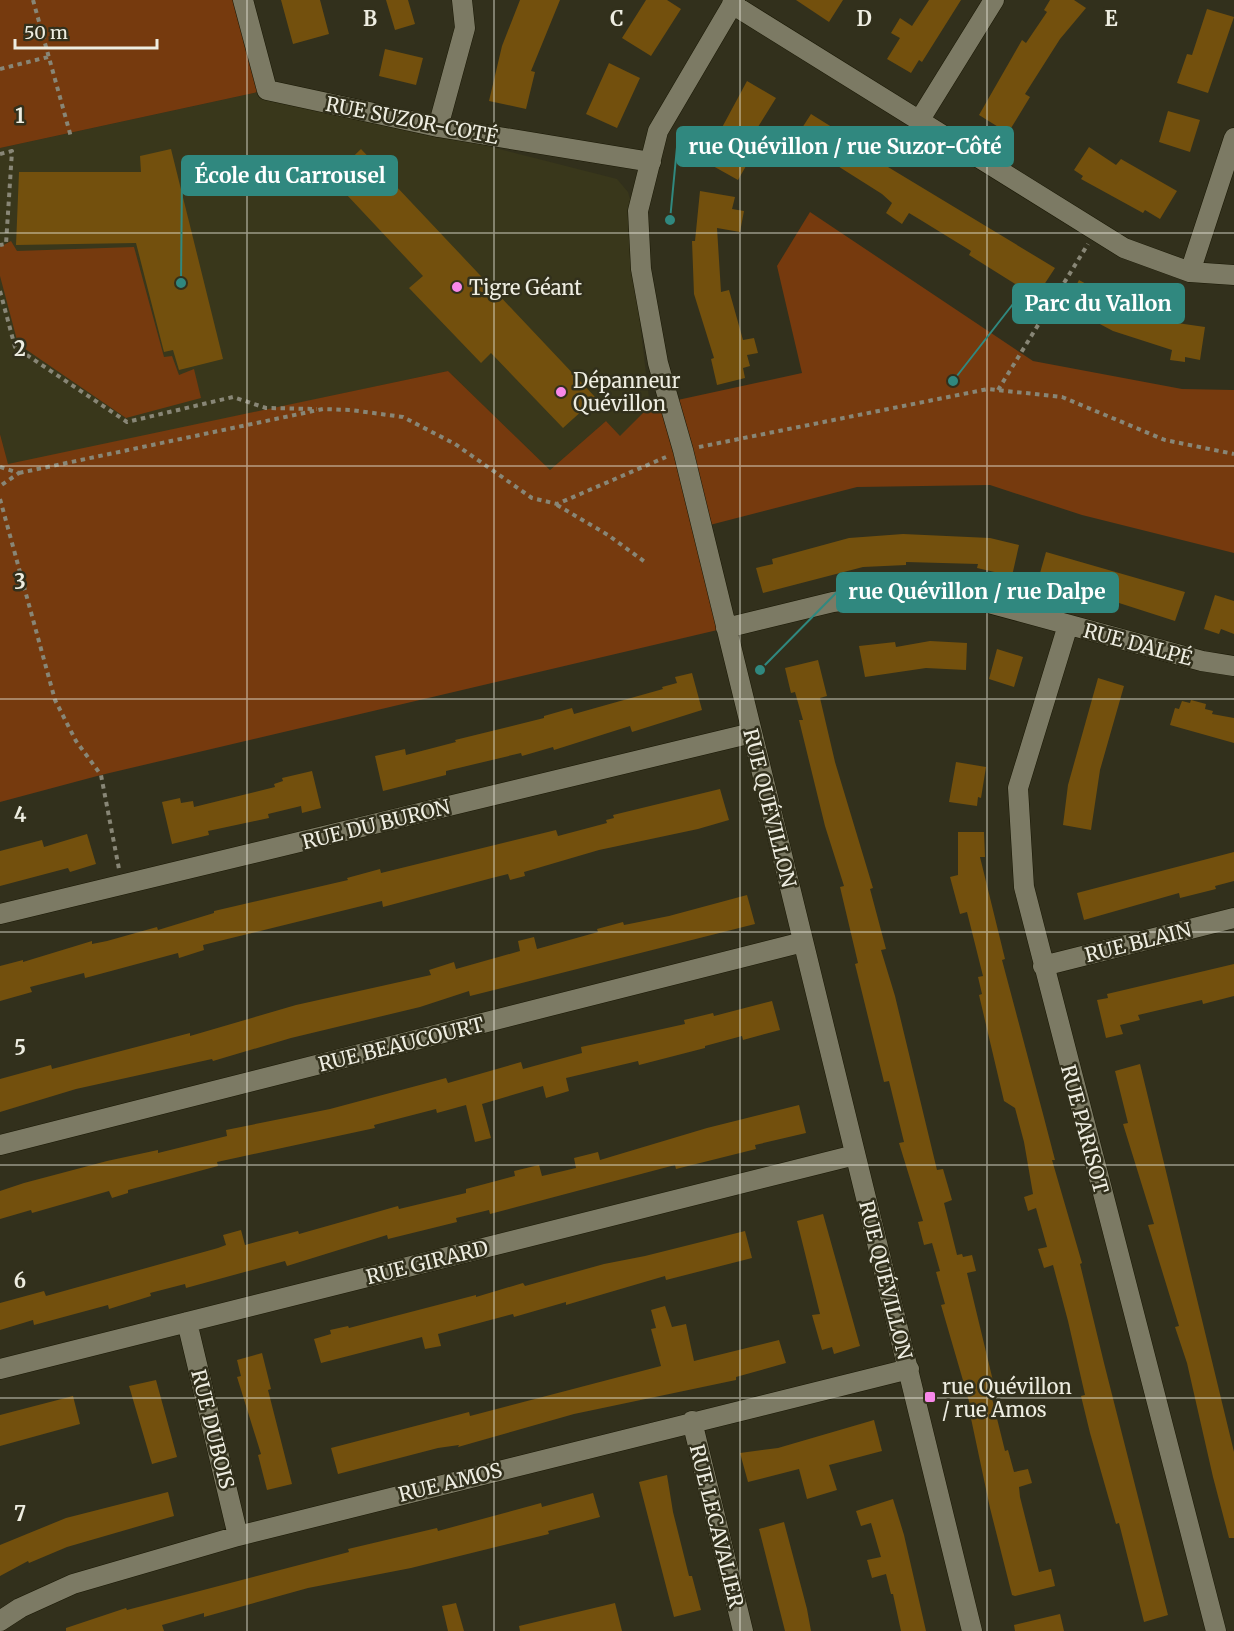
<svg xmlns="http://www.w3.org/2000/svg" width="1234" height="1631" font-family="Merriweather,serif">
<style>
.built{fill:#39371b}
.green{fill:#763a0e}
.building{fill:#73500d}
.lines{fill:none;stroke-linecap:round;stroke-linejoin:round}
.minor-casing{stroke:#1a1805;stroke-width:21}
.path{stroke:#888676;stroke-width:4;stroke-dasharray:4.5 4.5;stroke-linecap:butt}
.minor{stroke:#7c7a64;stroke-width:20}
.grid{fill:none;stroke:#eeede1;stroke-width:1.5;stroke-opacity:0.55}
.poi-dot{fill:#f888ea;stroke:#32301c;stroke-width:2}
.labels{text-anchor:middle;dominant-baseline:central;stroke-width:5;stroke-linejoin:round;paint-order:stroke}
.street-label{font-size:20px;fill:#eeede1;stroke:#32301c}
.poi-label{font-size:20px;fill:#eeede1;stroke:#32301c;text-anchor:start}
.grid-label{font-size:20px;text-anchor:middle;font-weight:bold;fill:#eeede1;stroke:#32301c;stroke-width:5;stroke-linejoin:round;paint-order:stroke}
.leader{fill:none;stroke:#30887f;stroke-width:2}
.callout-dot{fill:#30887f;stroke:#32301c;stroke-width:2}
.callout{fill:#30887f;stroke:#30887f;stroke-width:2}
.callout-label{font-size:21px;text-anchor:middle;font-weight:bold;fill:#fff}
</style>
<rect width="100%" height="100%" fill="#32301c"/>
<path class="built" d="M267 90 617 179 628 192 633 209 634 274 650 406 620 437 606 421 550 470 448 371 8 465 0 434V148Z"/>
<path class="green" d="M0 0H243L267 90 0 148Z
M810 212 1033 361 1182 389 1234 390V553L1082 515 990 485 857 487 702 527 726 628 101 775 0 802V434L8 464 448 371 550 470 606 421 620 436 650 406 802 373 777 266Z
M11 241 17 251 134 247 164 357 172 356 179 375 194 369 201 398 126 418 18 344 0 276V247Z"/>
<path class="building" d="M281 0H320L329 34 293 44Z
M386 0H408L415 24 395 30Z
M520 0H560L531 71 535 72 526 109 489 101 502 46Z
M646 0H667L681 9 651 56 622 38Z
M796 0H843L829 22Z
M929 0H961L922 62 919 60 911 73 887 59 900 38 891 33 900 18 912 26Z
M1050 0H1074L1086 8 1060 39 1025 94 1030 97 1008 133 979 115 1022 40 1026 43 1047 12 1044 10Z
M1207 9 1234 17 1208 93 1177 83 1187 54 1192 55Z
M385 49 423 58 416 85 379 76Z
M609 63 640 78 617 128 586 114Z
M747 81 776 98 745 148 748 149 740 163 746 166 738 180 704 161Z
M1168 111 1200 120 1190 152 1159 142Z
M811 114 891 164 888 167 1055 268 1036 297 969 255 971 251 919 219 909 213 902 224 886 213 892 203 882 194 795 139Z
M1089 147 1116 165 1121 159 1177 191 1160 219 1145 210 1143 213 1081 179 1083 176 1074 170Z
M171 149 223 359 179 370 173 350 164 352 136 243 16 245 19 172H141L140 156Z
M361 149 596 398 563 428 491 353 481 363 409 288 423 276 331 178Z
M700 191 735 197 732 209 744 211 740 232 717 228 721 292 729 290 743 340 754 338 758 353 747 355 750 366 743 368 745 378 717 385 711 359 714 358 694 294 692 241H695Z
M1079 280 1117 301 1157 314 1156 320 1205 327 1200 360 1185 357V362L1170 360 1172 350 1113 331 1066 306Z
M903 534 990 538 1019 545 1012 576 977 568 978 564 906 562V565L863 567 763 593 756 568 773 564 772 559 849 538Z
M1046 552 1185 592 1175 621 1060 584 1059 586 1038 580Z
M1215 595 1234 601V634L1221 629 1219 634 1204 629Z
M930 641 967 643 966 670 926 668 865 677 859 646 895 642 896 647Z
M997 649 1023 657 1014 687 989 679Z
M818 660 827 696 820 698 835 762 873 888 870 889 886 949 881 950 895 996 937 1170 943 1169 952 1200 944 1203 957 1255 962 1254 963 1257 972 1255 976 1271 967 1273 994 1385 989 1386 1005 1451 1008 1450 1014 1472 1028 1469 1032 1483 1019 1487 1020 1497 1039 1572 1051 1569 1055 1586 1015 1596 1012 1595 990 1508 969 1409 971 1408 941 1305 945 1304 936 1272 940 1271 932 1243 924 1245 918 1222 923 1221 899 1143 904 1142 889 1081 884 1082 855 964 858 963 840 887 844 886 825 826 799 720H803L795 692 791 693 785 668Z
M692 673 702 710 632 732 630 726 554 750 553 747 522 756 521 753 446 771V775L383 791 375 756 405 749 406 755 456 742 455 740 544 718V716L572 708 574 714 663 689 662 687 677 683 675 677Z
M1098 678 1124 686 1100 770 1091 830 1063 825 1068 785Z
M1191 700 1206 704 1205 709 1213 711 1212 714 1234 718V743L1170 725 1175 708 1179 709 1182 701 1190 703Z
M956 762 986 767 981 798 978 797 977 806 949 802Z
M312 771 321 808 302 813 301 806 268 814 269 818 208 831 209 835 172 844 162 802 180 798 181 803 193 801 194 807 275 787 274 784 283 781 282 778Z
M720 789 729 820 698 829 599 850 524 872 525 876 510 880 508 874 492 878 383 907 382 901 203 945 204 950 179 958 178 953 85 978 84 973 30 987 32 992 0 1001V966L23 960V962L92 941V944L107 941 157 927 158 930 214 913V911L348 880 347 878 380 869 381 873 556 830 558 836 607 823 606 820 614 818 613 815Z
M958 832H984L985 857H980L1005 959 1002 960 1043 1114 1055 1160H1052L1082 1263 1080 1264 1104 1363 1168 1615 1144 1622 1119 1523 1116 1524 1090 1433 1081 1396 1085 1395 1068 1321 1053 1265 1044 1268 1038 1249 1047 1247 1036 1208 1028 1211 1024 1197 1033 1194 1024 1142 1015 1108 1004 1101 979 995 982 994 978 977 983 976 967 912 960 914 950 877 958 875Z
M87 834 96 864 70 872 68 868 0 886V851L42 840 44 847Z
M1234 852V881L1215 886 1216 889 1180 898 1179 893 1084 920 1077 893Z
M747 895 755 924 470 996 469 991 420 1007 291 1038 213 1061 212 1059 76 1089 0 1112V1079L51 1065 52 1069 190 1033V1036L296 1005 431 975 429 970 454 962 456 969 520 951 518 941 534 937 537 949 598 932 597 929 623 922 624 925 669 916Z
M1234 964V996L1203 1004 1202 1000 1138 1015 1140 1020 1120 1025 1123 1034 1106 1038 1097 1000 1108 998 1107 994Z
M772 1001 780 1030 743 1040 742 1036 705 1046V1048L639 1065 638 1061 566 1078 569 1091 546 1098 543 1086 482 1104 491 1138 475 1142 466 1105 437 1113 436 1109 374 1125 375 1128 217 1162 218 1166 128 1190V1193L112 1198 109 1191 32 1213 31 1210 0 1219V1191L24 1183 107 1161 158 1150V1153L227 1136 226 1130 330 1109 446 1078 448 1083 521 1062 523 1069 582 1053 581 1047 685 1024 684 1020 713 1013 714 1016Z
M1140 1064 1234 1452V1538H1229L1213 1477 1187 1363 1175 1327 1179 1326 1148 1225 1154 1224 1123 1124 1128 1123 1115 1071Z
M799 1105 806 1133 755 1145 756 1149 676 1169 675 1165 490 1214 489 1210 456 1218 457 1222 388 1239 387 1235 287 1266 285 1261 186 1288 185 1284 150 1293 151 1296 109 1309 108 1305 34 1325 33 1320 0 1330V1303L44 1291 46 1296 218 1248 226 1245 223 1235 241 1230 245 1245 298 1231 299 1234 398 1206 399 1209 466 1193V1189L515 1176 514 1171 539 1165 542 1176 576 1168 574 1158 598 1152 600 1160 707 1128Z
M823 1214 860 1346 834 1354 832 1347 822 1350 812 1315 820 1314 797 1221Z
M745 1231 752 1258 666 1280 665 1276 566 1305V1302L514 1317 513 1314 438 1334 441 1346 425 1349 422 1337 321 1363 314 1339 331 1334 330 1330 348 1326 349 1328 476 1295V1297L523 1283 525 1286 604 1264 645 1256Z
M665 1306 672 1327 686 1324 694 1361 779 1340 786 1363 736 1377V1380L574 1414 458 1447 459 1445 438 1448 338 1474 331 1448 469 1412 470 1416 661 1366 651 1329 656 1328 651 1310Z
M262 1353 271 1389 268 1390 292 1484 267 1490 258 1455 261 1454 237 1377 241 1376 237 1360Z
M156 1380 177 1457 152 1464 129 1386Z
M73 1396 80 1424 0 1446V1415Z
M874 1420 882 1451 829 1465 837 1490 807 1499 799 1469 748 1482 740 1453 778 1448Z
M667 1475 673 1512 689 1576H692L701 1610 674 1617 639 1482Z
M168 1492 174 1516 67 1547 29 1563 28 1561 0 1576V1545L66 1518Z
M593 1493 600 1517 548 1531 549 1534 411 1568 308 1588 204 1617V1613L162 1625 164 1631H66V1628L126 1608 127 1610 349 1552 348 1549 437 1528 438 1531 541 1503 542 1507Z
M893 1499 904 1535 926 1631H901L893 1594H891L886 1574 872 1578 867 1560 881 1557 871 1523 861 1526 856 1511Z
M784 1522 807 1609 811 1631H785L759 1529Z
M456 1603 464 1631H448L442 1606Z
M615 1603 622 1631H520L519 1626Z
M1060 1614 1064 1631H1015L1014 1625Z"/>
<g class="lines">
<g class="minor-casing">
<path id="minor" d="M243 0 267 90 438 127 651 162
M735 0 658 131 638 211 641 269 658 363 683 450 972 1631
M732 4 1124 248 1190 272 1234 275
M919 121 994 0
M438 127 465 28 462 0
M1190 272 1234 138
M1068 625 1018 788 1024 887 1216 1631
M726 628 833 602 937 589 1202 661 1234 666
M0 914 752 733
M1043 966 1234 918
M0 1145 803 942
M187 1322 238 1536
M0 1369 855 1155
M692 1421 743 1631
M0 1621 20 1608 73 1584 238 1536 909 1369"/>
</g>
<path class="path" d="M33 0 71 137
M0 69 48 57
M0 154 12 151 6 244 0 245
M0 291 15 347 127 422 233 397 266 408 317 409
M998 390 1088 244
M699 447 988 389 1062 397 1165 440 1234 454
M0 467 19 473 0 486
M19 473 323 409 351 410 403 417 455 444 532 498 557 504 666 457
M0 499 55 700 76 741 101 775 119 869
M557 505 608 535 645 562"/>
<use href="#minor" class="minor"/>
</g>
<path class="grid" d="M247 0V1631M494 0V1631M740 0V1631M987 0V1631M0 233H1234M0 466H1234M0 699H1234M0 932H1234M0 1165H1234M0 1398H1234"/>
<g class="poi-dot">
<circle cx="457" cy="287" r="6"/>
<circle cx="561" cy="392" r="6"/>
<rect x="924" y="1391" width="12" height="12" rx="3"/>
</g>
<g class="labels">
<g class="street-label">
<text transform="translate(412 120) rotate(11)">RUE SUZOR-COTÉ</text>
<text transform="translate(1138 644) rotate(15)">RUE DALPÉ</text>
<text transform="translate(770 808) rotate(76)">RUE QUÉVILLON</text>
<text transform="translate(376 824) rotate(-14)">RUE DU BURON</text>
<text transform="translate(1138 942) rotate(-14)">RUE BLAIN</text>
<text transform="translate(401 1044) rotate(-14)">RUE BEAUCOURT</text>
<text transform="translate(1085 1129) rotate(75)">RUE PARISOT</text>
<text transform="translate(427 1262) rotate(-14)">RUE GIRARD</text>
<text transform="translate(886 1280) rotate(76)">RUE QUÉVILLON</text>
<text transform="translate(213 1429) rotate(76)">RUE DUBOIS</text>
<text transform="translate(450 1482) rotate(-14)">RUE AMOS</text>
<text transform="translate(717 1526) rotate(76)">RUE LECAVALIER</text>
</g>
<g class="poi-label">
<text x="469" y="287">Tigre Géant</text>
<text x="573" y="380">Dépanneur<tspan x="573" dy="23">Quévillon</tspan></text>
<text x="942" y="1386">rue Quévillon<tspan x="942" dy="23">/ rue Amos</tspan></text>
</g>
</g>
<g class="grid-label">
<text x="370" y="26">B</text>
<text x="617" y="26">C</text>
<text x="864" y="26">D</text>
<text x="1111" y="26">E</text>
<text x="20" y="123">1</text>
<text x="20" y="356">2</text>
<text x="20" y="589">3</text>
<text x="20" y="822">4</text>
<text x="20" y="1055">5</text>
<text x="20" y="1288">6</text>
<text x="20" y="1521">7</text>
</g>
<path class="leader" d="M670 220L677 147M181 283L182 175M953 381L1013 304M760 670L837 592"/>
<g class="callout-dot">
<circle cx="670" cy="220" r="6"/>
<circle cx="181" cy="283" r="6"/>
<circle cx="953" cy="381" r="6"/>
<circle cx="760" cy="670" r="6"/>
</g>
<g class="callout">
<rect x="677" y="127" width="336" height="39" rx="6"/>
<rect x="182" y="156" width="215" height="39" rx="6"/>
<rect x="1013" y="284" width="171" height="39" rx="6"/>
<rect x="837" y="573" width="281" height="39" rx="6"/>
</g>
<g class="callout-label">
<text x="845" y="154">rue Quévillon / rue Suzor-Côté</text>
<text x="290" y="183">École du Carrousel</text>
<text x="1098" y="311">Parc du Vallon</text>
<text x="977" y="599">rue Quévillon / rue Dalpe</text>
</g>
<path d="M15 39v9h142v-9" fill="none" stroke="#eeede1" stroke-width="3"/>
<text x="24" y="39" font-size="18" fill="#eeede1" stroke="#32301c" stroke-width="4.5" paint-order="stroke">50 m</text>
</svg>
